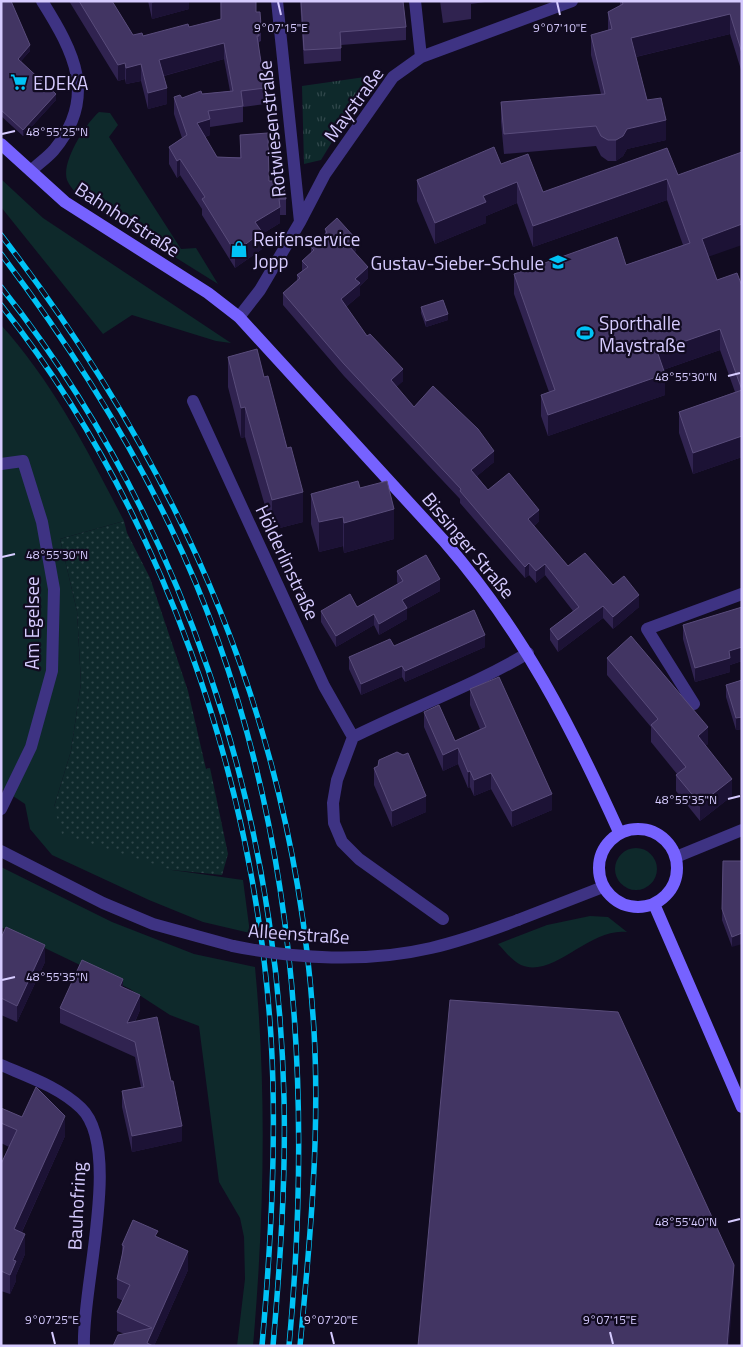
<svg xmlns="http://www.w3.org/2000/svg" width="743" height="1347" font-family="'Titillium Web',sans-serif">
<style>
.grass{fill:#0e292b}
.park{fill:url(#park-tufts)}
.garden{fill:url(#garden-dots)}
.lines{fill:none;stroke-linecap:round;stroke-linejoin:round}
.minor{stroke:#3e3383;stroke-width:12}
.secondary{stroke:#7662ff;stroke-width:12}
.rail-casing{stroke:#00c3f6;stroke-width:5.5}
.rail{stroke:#110b20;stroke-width:4;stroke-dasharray:11;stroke-linecap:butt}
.minor-bridge{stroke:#3e3383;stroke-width:12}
.wall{fill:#302350}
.shaded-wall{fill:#1c1235}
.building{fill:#423563;stroke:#594c7b}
.ticks{fill:none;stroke:#d6cbff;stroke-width:2}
.labels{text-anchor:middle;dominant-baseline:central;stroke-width:4.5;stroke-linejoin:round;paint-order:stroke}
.poi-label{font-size:19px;fill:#d6cbff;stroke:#110b20;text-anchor:start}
.street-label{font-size:19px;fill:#d6cbff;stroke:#110b20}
.ticks-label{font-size:12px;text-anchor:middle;fill:#d6cbff;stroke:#110b20;stroke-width:4.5;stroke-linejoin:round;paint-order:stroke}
</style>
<defs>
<pattern id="park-tufts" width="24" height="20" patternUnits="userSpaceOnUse" patternTransform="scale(1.25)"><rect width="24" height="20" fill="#0e292b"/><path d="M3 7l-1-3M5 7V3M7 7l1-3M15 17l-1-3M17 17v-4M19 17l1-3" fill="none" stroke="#30474b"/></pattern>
<pattern id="garden-dots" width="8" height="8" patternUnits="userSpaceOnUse" patternTransform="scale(1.25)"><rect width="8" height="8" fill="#0e292b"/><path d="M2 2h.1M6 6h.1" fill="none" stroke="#30474b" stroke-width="1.8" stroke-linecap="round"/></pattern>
</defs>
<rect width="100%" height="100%" fill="#110b20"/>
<path class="grass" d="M99 112 110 113 118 125 109 137 181 249 196 248 218 284 85 201C78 195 71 189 67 180 61 162 86 123 99 112Z
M1 179 43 218 231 343 216 341 132 315 103 334 1 207Z
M1 325C52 381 89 453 124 521L60 539 77 611 81 683 71 751 54 807 172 870 243 880 250 933 203 922 149 900 52 855 30 829 25 804 1 788Z
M615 869a21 21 0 1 1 42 0a21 21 0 1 1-42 0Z
M1 867 112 922 194 954 255 967C267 1093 264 1219 253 1346H237L245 1279 244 1237 240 1218 219 1182 199 1026 170 1015 130 989 1 927Z
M590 916 608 917 627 932C590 927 553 979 521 965 512 961 505 951 498 944L547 925Z"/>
<path class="park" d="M372 76 321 160 304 164 302 86Z"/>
<path class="garden" d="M124 521 127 533 150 578 188 691 206 769 210 768 228 854 222 875 172 870 62 834 54 807 71 751 81 683 77 611 60 539Z"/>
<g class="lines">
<path class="minor" d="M277 1 300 222
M415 1 421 57
M31 171C38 164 47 158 54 150 98 97 74 52 42 1
M239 317 260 290 300 222 325 174 393 77 421 57 572 1
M193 401 324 686 353 737C411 708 473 686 528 653
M1 464 23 461 42 522 54 589 52 671 31 747 1 809
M694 704 647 629 742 594
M353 737 337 780 333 803 334 823 342 842 359 859 443 919
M1 851 103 903 153 924 233 946
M676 857 742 830
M518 920 603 887
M1 1065C29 1077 59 1087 81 1108 123 1148 81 1291 84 1346"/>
<path class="secondary" d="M1 144 65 202 208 293 239 317 444 541C522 630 571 726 619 832
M599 868a39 39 0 1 1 78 0a39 39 0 1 1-78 0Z
M654 904 742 1107"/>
<g class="rail-casing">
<path id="rail" d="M1 235C184 473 296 729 314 1031 320 1136 310 1241 300 1346
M1 254C66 340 123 429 170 526 293 780 315 1068 289 1346
M1 287C183 517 277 807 284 1098 286 1180 280 1264 273 1346
M1 305C162 509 255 779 271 1037 277 1139 271 1243 262 1346"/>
</g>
<use href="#rail" class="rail"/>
<path class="minor-bridge" d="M233 946C296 959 367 963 431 948 461 941 489 931 518 920"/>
</g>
<path class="wall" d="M1 1 30 51 21 61 56 100 23 136 1 116Z
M69 1H112L133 35 143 36 189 27 221 19 220 1H256V12L261 25V41L259 42V49L265 88V104L243 107V122L210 127V135L205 137 217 157H240V135L269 181 286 199V215H280V223L262 234V249L235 268 202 215V209L180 175 177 178 169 164V147L182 138 174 114V97L182 98 202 94 230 91 224 59 164 76 167 104 148 109 141 81 126 84 125 79 118 81Z
M148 1H189V9L152 19Z
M300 1 406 27V40L341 45V61L304 64Z
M440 1H492L471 4V19L443 23Z
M620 1H742V73L730 34 636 57 647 100 666 140 627 149 623 156 616 161H608L601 156 596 146 504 154 501 122V102L601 94 591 55V35L608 30V12L620 6Z
M667 148 717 280 742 286V457L693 474 679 433V412L735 392 720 350 663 370 665 395 548 436 541 416V395L549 392 514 294V274L626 265 683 245 667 200 533 247 517 203 486 216V223L435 244 417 201V180L501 164 543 192Z
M325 229 356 250 355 252 368 278 360 286V295L346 307 367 336 403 381 396 387 414 407 494 462 477 476 488 490 539 521 534 526 568 566 613 585 639 607 613 629 603 618 558 652 550 640V629L573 611 545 575 536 583 529 575 525 578 460 503V499L344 376 283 305V293L297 281V275L302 271V261L311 253V247L325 234Z
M421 307 448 320 426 327 421 313Z
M228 357 264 377 303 522 272 530 245 437 241 438 228 387Z
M360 488 394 539 344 553 343 546 319 552 311 524V494Z
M397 571 440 591 407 609V619L379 635 374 625 336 647 321 622V611L357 607 398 584 397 582Z
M742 607V661L730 665V672L695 682 683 639V625Z
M394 646 485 647 405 682 402 677 361 695 349 669V657Z
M607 658 708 744 705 746 732 796 700 821 676 791V775L677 774 651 742V727L607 675Z
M742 680V729L736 730 726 697V685Z
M470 689 552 810 512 827 491 789 474 796 470 787 468 788 458 764 443 771 424 727V712L455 741 480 729 470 705Z
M403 755 426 812 392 827 374 785V768Z
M723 861H742L732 947 722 920Z
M1 938 45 962 17 1022 1 1015Z
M123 987 140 1010 135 1022 182 1141 132 1152 122 1107V1091L141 1087 135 1057 60 1023V1008Z
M1 1108 65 1136 22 1232 25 1254 16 1275V1281L10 1294 1 1291V1164L9 1147 1 1143Z
M158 1238 188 1270 154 1346 117 1331V1312L123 1301 117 1298V1279L122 1256V1245Z"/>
<path class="shaded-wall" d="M157 1H189V9L152 19V3Z
M730 14V34L631 58V38Z
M224 43V59L159 77V60Z
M30 45V51L18 64V59Z
M125 63V79L118 81V65Z
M141 64V81L126 84V68Z
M167 88V104L148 109V93Z
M56 94V100L23 136V130Z
M210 119V135L197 139V123Z
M666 120V140L627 149 623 156 616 161V140L627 129Z
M180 159V175L177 178V161Z
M667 179V200L533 247V226Z
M517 182V203L486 216V223L435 244V223L483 196Z
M280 207V223L262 234V249L235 268V252L255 222Z
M742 224V245L702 259V239Z
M356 239V250L349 257V246Z
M368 267V278L360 286V295L341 311V299L355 279Z
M448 314V320L426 327V321Z
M720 329V350L657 372V351Z
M403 369V381L391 392V380Z
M665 374V395L548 436V415Z
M245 407V437L241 438V408Z
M742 436V457L693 474V453Z
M494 451V462L471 481V470Z
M303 492V522L272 530V500Z
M394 509V539L344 553V523Z
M539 510V521L528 531V519Z
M343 517V546L319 552V522Z
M529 563V575L525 578V567Z
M545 564V575L536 583V571Z
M440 579V591L407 609V619L379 635V624L402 600Z
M639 595V607L613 629V617Z
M603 606V618L558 652V640Z
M374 614V625L336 647V636Z
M485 635V647L405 682V671Z
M742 647V661L730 665V672L695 682V668L729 651Z
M402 666V677L361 695V684Z
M742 717V729L736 730V718Z
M708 727V744L698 752V736Z
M458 748V764L443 771V755Z
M470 771V787L468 788V772Z
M491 773V789L474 796V780Z
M732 779V796L700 821V804Z
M552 794V810L512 827V811Z
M426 796V812L392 827V811Z
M742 933V944L732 947V937Z
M45 945V962L17 1022V1006Z
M123 979V995L120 986Z
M140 995V1010L127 1039V1023Z
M65 1116V1136L14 1249V1229Z
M182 1126V1141L132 1152V1136Z
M25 1234V1254L16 1275V1281L10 1294V1275L13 1260Z
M188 1251V1270L154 1346H147V1343Z
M734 1265V1281L729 1346H727Z"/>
<path class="building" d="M1 1H11L30 45 18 59 56 94 23 130 1 110Z
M79 1H112L133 35 142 33 143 36 188 24 189 27 221 19V1H256V12H260L261 25H258L259 36H257L265 88 241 91 243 106 208 111 210 119 197 123 217 157 241 158 240 135 268 133 269 181H283L286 199H279L280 207 255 222 262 232 235 252 202 199 205 197 180 159 177 161 169 147 187 135 174 97 180 95 182 98 201 91 202 94 233 91 224 43 159 60 167 88 148 93 141 64 126 68 125 63 118 65Z
M301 1H403L406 27 340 32 341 48 304 50Z
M622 1H742V53L730 14 631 38 647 100 661 98 666 120 627 129 623 136 616 140H608L601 136 596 126 504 134 501 102 605 94 591 35 612 29 608 12 623 4Z
M494 147 501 164 528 154 543 192 667 148 678 175 742 152V224L702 239 717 280 737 273 742 286V390L720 329 657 351 665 374 548 415 541 395 555 390 514 274 617 237 626 265 690 243 667 179 533 226 517 182 483 196 486 202 435 223 417 180Z
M337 218 356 239 349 246 368 267 355 279 360 283 341 299 367 336 370 334 403 369 391 380 414 407 433 386 478 429 494 451 471 470 488 490 509 473 539 510 528 519 568 566 585 553 613 585 624 576 639 595 613 617 603 606 558 640 550 629 579 607 545 564 536 571 529 563 525 567 460 491 461 489 344 364 283 293 300 278 297 275 308 267 302 261 314 250 311 247 327 232 325 229Z
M443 300 448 314 426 321 421 307Z
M257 349 264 377 268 376 287 448 291 447 303 492 272 500 245 407 241 408 228 357Z
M742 390V436L693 453 679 412Z
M358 481 360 488 387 481 394 509 344 523 343 517 319 522 311 494Z
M426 555 440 579 402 600 407 608 379 624 374 614 336 636 321 611 350 594 357 607 403 581 397 571Z
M742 607V647L729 651 730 658 695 668 683 625Z
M474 610 485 635 405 671 402 666 361 684 349 657 390 639 394 646Z
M631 636 708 727 698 736 732 779 700 804 676 775 686 767 651 725 658 719 607 658Z
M499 677 552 794 512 811 491 773 474 780 470 771 468 772 458 748 443 755 424 712 439 705 455 741 486 727 470 689Z
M742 680V717L736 718 726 685Z
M397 752 403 755 408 753 426 796 392 811 374 768 378 766 379 760Z
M723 861H742V933L732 937 722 909Z
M6 927 45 945 17 1006 1 998V938Z
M82 960 123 979 120 986 140 995 127 1023 157 1017 171 1081H173L182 1126 132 1136 122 1091 144 1087 135 1042 60 1008Z
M450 1000 618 1012 734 1265 727 1346H418Z
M36 1087 65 1116 14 1229 25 1234 13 1260 16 1261 10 1275 1 1271V1164L17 1130 1 1123V1108L22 1117Z
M133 1220 158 1231 155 1236 188 1251 147 1343 153 1346H113L118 1335 152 1328 117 1312 130 1285 117 1279 124 1246 122 1245Z"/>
<path class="ticks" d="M278 2 281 15M557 2 560 15M2 134 15 131M728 376 740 373M2 557 15 554M728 799 740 796M2 980 15 977M728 1222 740 1219M52 1332 55 1344M331 1332 334 1344M610 1332 613 1344"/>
<defs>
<g id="supermarket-bare" transform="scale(1.35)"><path d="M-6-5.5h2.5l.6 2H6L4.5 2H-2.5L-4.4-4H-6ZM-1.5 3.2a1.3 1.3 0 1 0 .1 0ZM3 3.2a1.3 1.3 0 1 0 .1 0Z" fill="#00c3f6" stroke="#110b20" stroke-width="2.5" paint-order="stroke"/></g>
<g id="shop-bare" transform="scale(1.35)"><path d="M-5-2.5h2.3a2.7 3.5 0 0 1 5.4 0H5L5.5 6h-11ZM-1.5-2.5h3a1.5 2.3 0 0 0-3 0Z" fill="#00c3f6" stroke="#110b20" stroke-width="2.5" paint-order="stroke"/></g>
<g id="school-bare" transform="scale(1.35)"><path d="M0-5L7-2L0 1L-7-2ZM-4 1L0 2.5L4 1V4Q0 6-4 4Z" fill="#00c3f6" stroke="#110b20" stroke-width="2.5" paint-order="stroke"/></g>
<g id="stadium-bare" transform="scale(1.35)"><path d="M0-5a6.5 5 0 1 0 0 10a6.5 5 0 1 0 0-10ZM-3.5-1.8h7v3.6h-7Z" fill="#00c3f6" stroke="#110b20" stroke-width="2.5" paint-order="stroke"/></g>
</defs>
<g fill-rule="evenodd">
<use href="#supermarket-bare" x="19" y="82"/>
<use href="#shop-bare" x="239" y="249"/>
<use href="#school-bare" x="558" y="262"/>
<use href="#stadium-bare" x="585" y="333"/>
</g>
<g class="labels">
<g class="poi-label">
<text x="33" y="82">EDEKA</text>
<text x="253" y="238">Reifenservice<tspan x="253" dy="22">Jopp</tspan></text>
<text x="544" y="262" text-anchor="end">Gustav-Sieber-Schule</text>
<text x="599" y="322">Sporthalle<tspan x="599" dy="22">Maystraße</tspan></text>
</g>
<g class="street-label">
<text transform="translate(353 104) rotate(-54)">Maystraße</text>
<text transform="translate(271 129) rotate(-96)">Rotwiesenstraße</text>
<text transform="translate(128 219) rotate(33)">Bahnhofstraße</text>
<text transform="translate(469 545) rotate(50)">Bissinger Straße</text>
<text transform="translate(288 562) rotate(65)">Hölderlinstraße</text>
<text transform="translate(31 623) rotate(-90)">Am Egelsee</text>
<text transform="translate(299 933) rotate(4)">Alleenstraße</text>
<text transform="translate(76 1206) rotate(-87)">Bauhofring</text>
</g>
</g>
<g class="ticks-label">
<text x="560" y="32">9°07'10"E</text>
<text x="281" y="32">9°07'15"E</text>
<text x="57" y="136">48°55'25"N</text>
<text x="686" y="381">48°55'30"N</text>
<text x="57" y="559">48°55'30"N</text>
<text x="686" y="804">48°55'35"N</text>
<text x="57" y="981">48°55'35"N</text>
<text x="686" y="1226">48°55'40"N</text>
<text x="52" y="1324">9°07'25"E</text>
<text x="331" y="1324">9°07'20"E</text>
<text x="610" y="1324">9°07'15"E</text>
</g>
<rect width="743" height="1347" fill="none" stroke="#d6cbff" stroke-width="5"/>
</svg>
